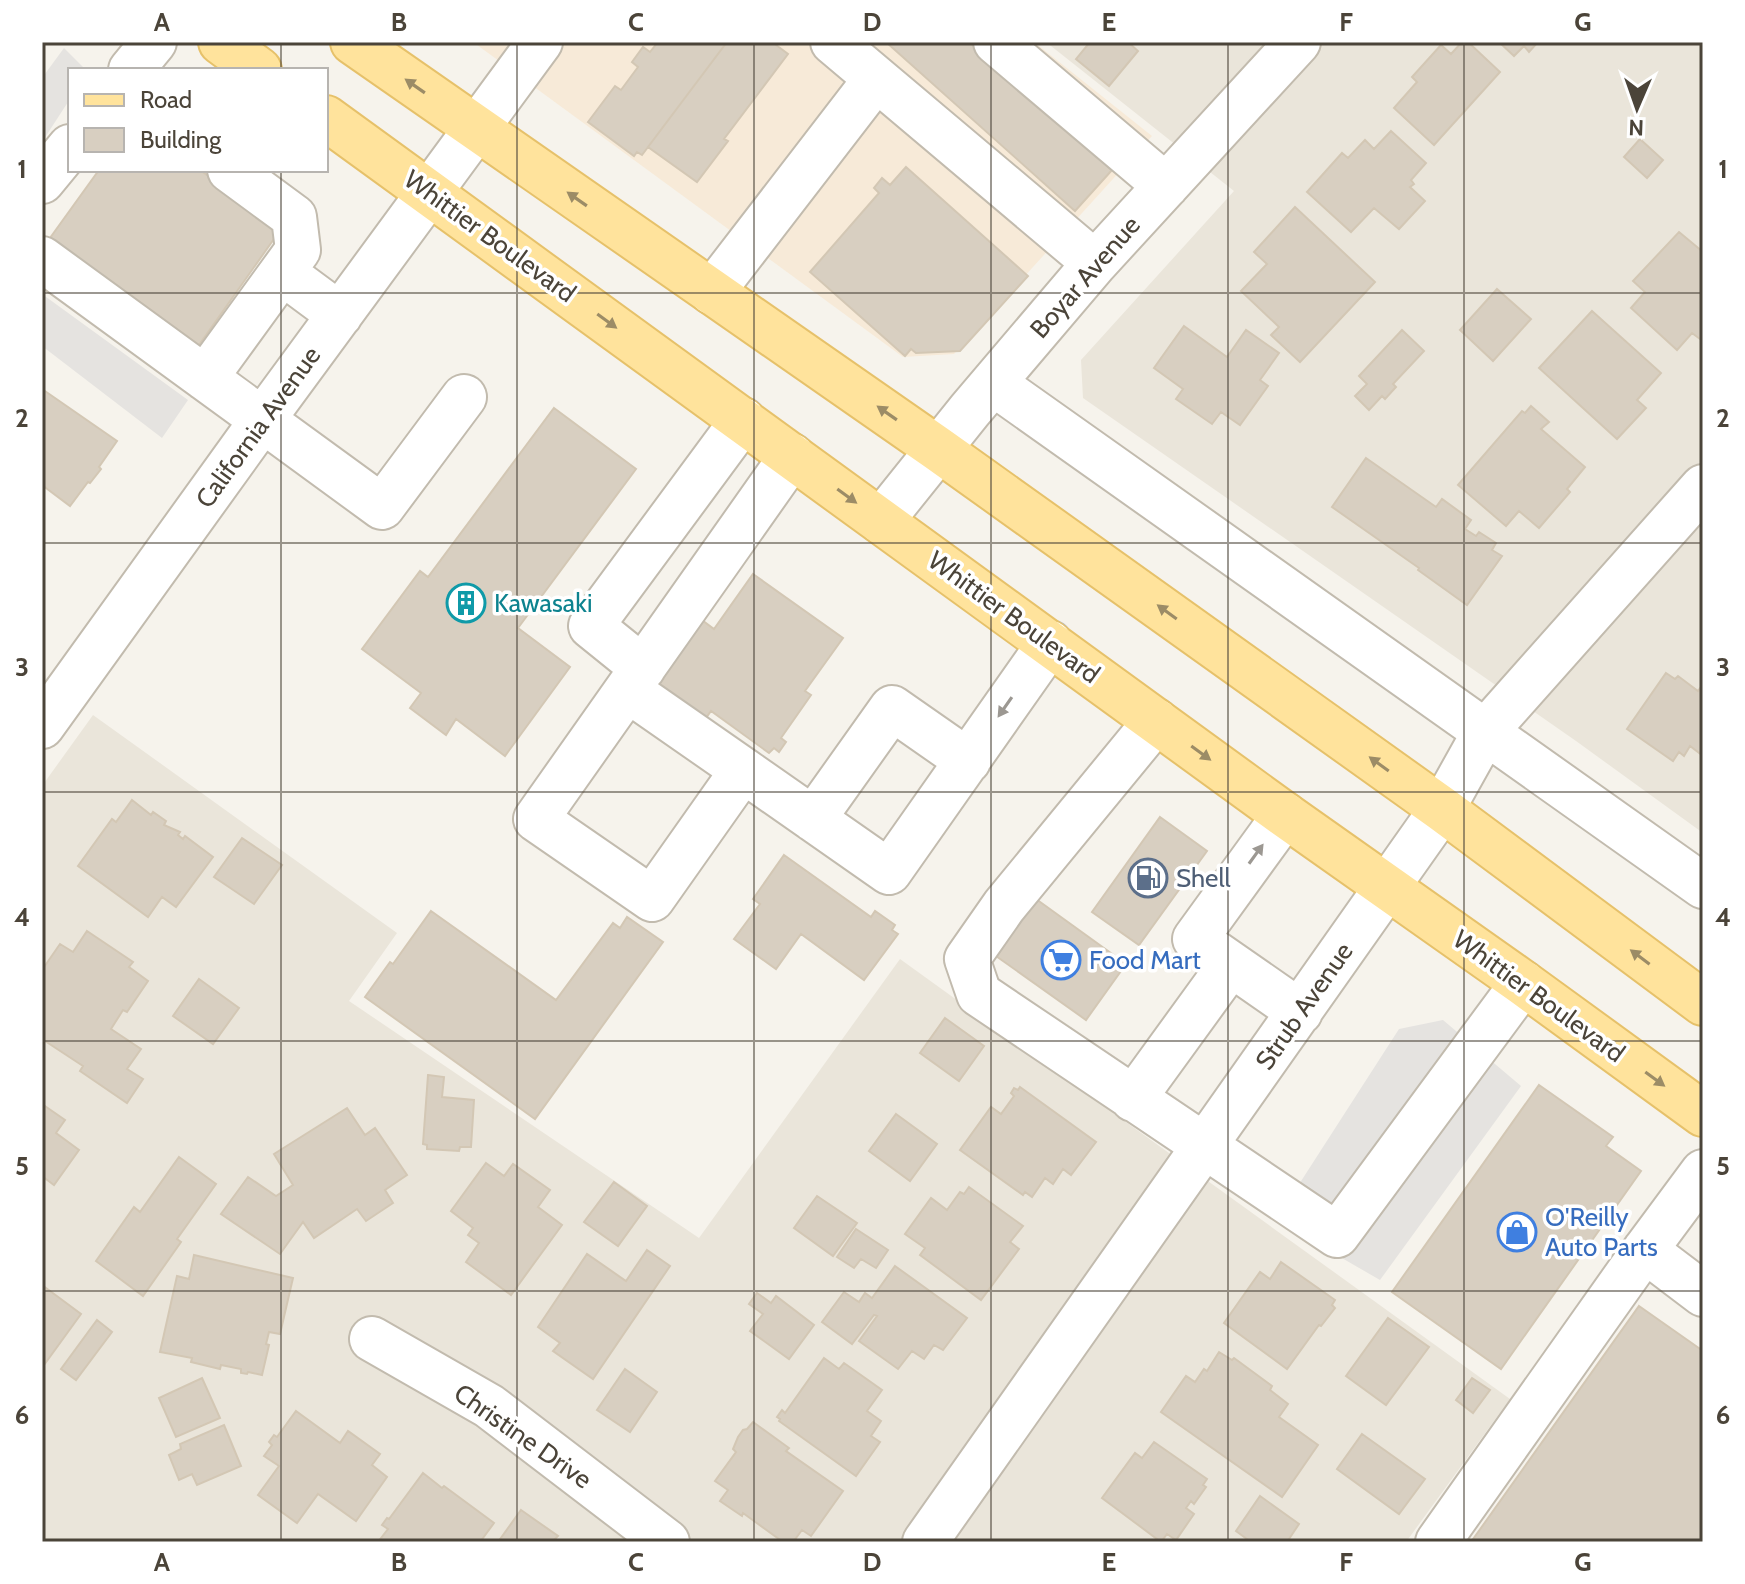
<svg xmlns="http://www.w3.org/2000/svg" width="1745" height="1584" font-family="Cabin,sans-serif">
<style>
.residential{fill:#eae5da}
.commercial{fill:#f7ead8}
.parking{fill:#e5e3e0}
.building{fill:#d8cfc1;stroke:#d3c7b4;stroke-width:2}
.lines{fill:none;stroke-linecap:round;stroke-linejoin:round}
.minor-casing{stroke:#c2bbae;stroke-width:48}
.major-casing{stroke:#e6c16a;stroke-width:48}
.minor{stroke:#fff;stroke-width:44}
.major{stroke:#ffe39c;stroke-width:44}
.oneway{fill:#9c8c66}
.oneway2{fill:#9c9892}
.grid{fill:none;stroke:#4b4439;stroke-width:2;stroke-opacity:0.55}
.labels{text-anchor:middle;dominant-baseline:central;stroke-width:7;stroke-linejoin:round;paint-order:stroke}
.street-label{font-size:26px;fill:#4b4439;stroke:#fff}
.culture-label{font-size:26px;fill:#0d838f;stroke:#fff;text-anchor:start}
.service-label{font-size:26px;fill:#4e5e75;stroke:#fff;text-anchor:start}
.shop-label{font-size:26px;fill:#366cbe;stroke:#fff;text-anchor:start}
.neatline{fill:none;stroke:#4b4439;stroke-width:3}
.grid-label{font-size:26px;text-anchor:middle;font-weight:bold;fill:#4b4439}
</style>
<rect width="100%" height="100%" fill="#f6f3ec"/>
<path class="residential" d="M1046 42H1703V833L1576 741 1083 398 1081 360 1234 191Z
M93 715 397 933 349 1001 699 1238 900 959 1510 1399 1406 1542H42V786Z"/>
<path class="commercial" d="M473 42H1034L1152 136 954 354 903 357Z"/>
<path class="parking" d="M64 48 86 70H70V99L42 142V78Z
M42 294 188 400 162 438 42 346Z
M1443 1020 1521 1086 1380 1280 1276 1220 1399 1029Z"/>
<path class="building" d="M658 42H727L642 155 637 152 634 156 588 122 615 86 621 90 638 67 632 62 643 47 650 52Z
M727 42H772L788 54 724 139 728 141 697 182 648 147Z
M886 42H969L1112 170 1075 211Z
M1090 42H1128L1138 51 1109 86 1076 59Z
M1462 42H1468L1500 72 1434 145 1394 108 1417 82 1412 77 1441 45 1451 54Z
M1499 42H1538L1529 52 1524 46 1514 56Z
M1391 131 1426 163 1411 180 1414 184 1410 187 1425 201 1399 229 1374 208 1351 232 1307 192 1342 153 1348 158 1365 140 1374 149Z
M1640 139 1663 160 1647 178 1624 157Z
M906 167 1028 276 960 351 916 353 911 349 905 356 810 272 879 193 874 188 882 178 890 185Z
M99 170H200L281 229 199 345 105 277 95 290 50 258 60 245 50 238Z
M1295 207 1375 282 1300 362 1271 335 1279 327 1241 291 1267 264 1254 252Z
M1679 232 1703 252V336L1700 339 1692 333 1677 350 1631 308 1645 292 1633 281Z
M1497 289 1531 319 1493 361 1460 330Z
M1592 311 1661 373 1637 400 1646 408 1617 439 1539 368Z
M1184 326 1227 357 1246 330 1279 353 1260 380 1268 386 1240 425 1221 412 1212 424 1176 399 1183 389 1154 368Z
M1402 330 1424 351 1393 384 1396 387 1385 399 1382 396 1369 410 1355 396 1367 384 1359 376Z
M42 389 117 441 99 467 101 469 90 483 88 482 70 506 42 485Z
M1531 406 1549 422 1541 429 1585 467 1567 489 1570 492 1539 528 1519 511 1506 526 1458 485 1522 411 1525 413Z
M554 408 636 469 518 628 570 667 505 756 456 719 446 735 410 708 421 693 362 649 420 571 428 577Z
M1366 458 1436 507 1442 499 1471 520 1465 529 1476 536 1479 532 1496 543 1492 550 1502 556 1467 605 1418 570 1419 568 1332 507Z
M753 574 843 638 805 691 811 695 781 738 786 742 779 752 774 748 769 753 711 711 701 725 638 679 687 609 714 629Z
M1666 673 1675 679 1678 676 1698 691 1703 684V756L1690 746 1684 756 1679 752 1673 761 1627 729Z
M132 800 151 815 153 812 166 821 164 825 180 832 178 835 183 839 185 836 213 857 176 907 162 897 148 917 78 866 112 819 116 822Z
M1160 817 1207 851 1139 945 1092 912Z
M242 838 282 865 254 904 214 877Z
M784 855 871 917 875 911 895 925 892 930 898 934 864 980 801 934 776 969 734 939 760 904 753 899Z
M1036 899 1126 964 1086 1020 996 956Z
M431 911 556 1000 613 923 620 928 627 917 663 942 535 1119 365 997 390 962 393 964Z
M87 931 133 962 129 967 148 981 127 1012 123 1010 111 1029 141 1049 127 1069 143 1079 127 1103 80 1071 83 1066 42 1039V970L60 944 73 952Z
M199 979 239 1008 213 1044 173 1016Z
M945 1018 984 1046 959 1081 920 1053Z
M428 1075 444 1077 442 1097 474 1100 471 1147H460L459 1151 427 1149V1145L423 1144Z
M1539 1085 1613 1137 1606 1146 1641 1171 1501 1369 1392 1292Z
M1020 1087 1096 1142 1071 1175 1063 1169 1053 1184 1045 1178 1032 1197 1025 1192 1023 1195 960 1150 991 1107 1001 1114 1014 1096 1011 1093 1014 1088 1018 1090Z
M42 1104 65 1120 56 1133 79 1150 54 1185 42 1176Z
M347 1108 365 1135 375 1128 407 1175 385 1190 393 1203 366 1221 357 1209 314 1238 303 1222 280 1254 221 1214 248 1177 276 1196 293 1185 274 1154Z
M896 1114 937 1144 910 1181 869 1151Z
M179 1157 216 1184 177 1239 181 1242 143 1296 96 1261 134 1207 140 1212Z
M486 1163 504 1176 513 1164 550 1190 538 1207 562 1225 511 1295 466 1262 479 1243 468 1235 473 1228 451 1211Z
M614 1182 647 1206 618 1246 584 1222Z
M969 1187 1023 1226 1010 1242 1019 1249 981 1300 920 1255 925 1248 905 1234 931 1198 947 1210 960 1192 964 1194Z
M817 1196 857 1223 833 1256 794 1228Z
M856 1229 888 1250 876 1268 861 1259 854 1268 837 1257Z
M647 1250 670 1266 593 1379 553 1351 560 1343 538 1327 587 1254 626 1281Z
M194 1255 293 1278 280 1334 269 1332 266 1344 269 1345 262 1375 248 1372 247 1374 241 1373V1369L221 1365 220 1369 191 1362 192 1358 160 1352 177 1276 189 1279Z
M1281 1262 1335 1300 1332 1305 1335 1308 1321 1326 1319 1325 1287 1369 1224 1323 1260 1272 1270 1279Z
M895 1266 967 1318 943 1350 934 1345 924 1359 912 1351 898 1369 859 1341 877 1316 874 1315 852 1344 822 1322 844 1292 859 1302 865 1293 872 1298Z
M42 1285 81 1314 44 1365 42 1363Z
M757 1293 771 1303 776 1296 814 1325 789 1359 750 1331 763 1314 749 1304Z
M1639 1306 1703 1351V1542H1471Z
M1388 1318 1429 1347 1386 1405 1346 1376Z
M97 1320 112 1332 76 1380 61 1369Z
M1219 1352 1232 1360 1234 1358 1272 1386 1270 1390 1288 1404 1279 1417 1318 1445 1282 1497 1161 1412 1186 1376 1195 1382 1204 1369 1207 1371Z
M824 1358 839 1369 844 1363 882 1390 867 1411 881 1421 871 1436 880 1442 856 1476 779 1421 780 1419 777 1417 782 1410 785 1413Z
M625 1369 657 1392 630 1432 597 1410Z
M202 1378 220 1418 176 1437 159 1398Z
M1472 1378 1490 1390 1473 1413 1456 1400Z
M296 1411 340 1443 348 1431 380 1454 372 1465 387 1477 356 1521 318 1494 297 1523 258 1495 279 1466 264 1456 272 1445 269 1442 274 1435 277 1437Z
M753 1422 789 1448 786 1451 843 1491 811 1536 802 1530 793 1542H783L743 1513 742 1516 720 1501 728 1490 715 1481 736 1452 733 1449 738 1437 743 1430 747 1429Z
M224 1425 241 1466 197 1485 192 1474 179 1480 169 1455 181 1449 180 1444Z
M1362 1434 1425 1479 1399 1514 1337 1469Z
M1154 1442 1207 1479 1203 1485 1206 1487 1194 1504 1191 1501 1186 1508 1194 1514 1176 1540 1167 1534 1161 1542 1102 1498 1135 1453 1142 1458Z
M423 1473 442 1488 444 1486 494 1523 480 1542H378L388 1529 382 1525 387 1518 389 1519Z
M1260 1496 1299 1524 1287 1542H1251L1236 1531Z
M521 1510 558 1536 555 1539 560 1542H498Z"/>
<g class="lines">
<g class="minor-casing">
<path id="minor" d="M833 42 1095 263
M996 42 1166 186
M131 70 154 42
M230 170 294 217 298 250 282 272 340 315
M42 181 70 147
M42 259 382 507 464 397
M712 292 876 79
M205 378 282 272
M993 383 1703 886
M792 456 536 819 652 899 743 770 889 872 1050 643
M881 521 970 410 1095 263 1298 42
M643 668 591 626 743 420
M628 690 743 770
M1156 721 1004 906 967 959 979 994 1337 1235 1523 983
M42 726 263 419 540 42
M1285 815 1195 939 1300 1012
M813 819 892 708 968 761
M1133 1099 1231 964
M1645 1250 1703 1294
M372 1339 489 1406 667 1542
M925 1542 1442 809 1485 732 1703 487
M1438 1542 1634 1265 1703 1172"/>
</g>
<g class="major-casing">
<path id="major" d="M221 42 259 70
M353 42 938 449 1442 809 1703 1003
M326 118 1285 815 1523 983 1703 1114"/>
</g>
<use href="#minor" class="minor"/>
<use href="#major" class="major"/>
</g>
<defs><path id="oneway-solid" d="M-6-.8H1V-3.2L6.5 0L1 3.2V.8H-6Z" transform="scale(2)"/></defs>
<g class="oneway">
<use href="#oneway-solid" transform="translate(415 86) rotate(-145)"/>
<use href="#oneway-solid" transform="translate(577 199) rotate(-145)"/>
<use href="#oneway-solid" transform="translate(607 321) rotate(36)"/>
<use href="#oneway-solid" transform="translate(887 413) rotate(-145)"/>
<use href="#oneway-solid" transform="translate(847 496) rotate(36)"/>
<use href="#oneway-solid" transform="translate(1167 612) rotate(-144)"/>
<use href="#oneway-solid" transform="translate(1201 753) rotate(36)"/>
<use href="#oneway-solid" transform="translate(1379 764) rotate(-144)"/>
<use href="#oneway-solid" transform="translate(1640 957) rotate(-143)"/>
<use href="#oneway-solid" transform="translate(1655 1079) rotate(36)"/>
</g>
<g class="oneway2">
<use href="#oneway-solid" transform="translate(1005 707) rotate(125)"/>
<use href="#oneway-solid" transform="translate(1256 854) rotate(-54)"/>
</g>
<path class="grid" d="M281 42V70M517 42V1542M754 42V1542M991 42V1542M1228 42V1542M1464 42V1542M281 170V1542M42 293H1703M42 543H1703M42 792H1703M42 1041H1703M42 1291H1703"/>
<defs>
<g id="building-ring" transform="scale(2)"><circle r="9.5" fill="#fff" stroke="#0f9aa8" stroke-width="1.5"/><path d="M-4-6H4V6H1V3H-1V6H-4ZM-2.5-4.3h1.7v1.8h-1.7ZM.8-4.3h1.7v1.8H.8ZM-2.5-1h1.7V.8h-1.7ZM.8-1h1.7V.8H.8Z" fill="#0f9aa8"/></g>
<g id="fuel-ring" transform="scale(2)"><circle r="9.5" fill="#fff" stroke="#5c6f8a" stroke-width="1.5"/><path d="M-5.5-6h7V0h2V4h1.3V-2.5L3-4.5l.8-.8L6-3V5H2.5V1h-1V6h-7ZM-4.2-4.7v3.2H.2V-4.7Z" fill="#5c6f8a"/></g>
<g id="supermarket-ring" transform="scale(2)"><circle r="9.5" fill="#fff" stroke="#3f7fe0" stroke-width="1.5"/><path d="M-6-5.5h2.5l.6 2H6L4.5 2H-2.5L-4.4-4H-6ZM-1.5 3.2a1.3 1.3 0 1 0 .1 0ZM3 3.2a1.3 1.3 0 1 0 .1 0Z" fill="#3f7fe0"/></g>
<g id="shop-ring" transform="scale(2)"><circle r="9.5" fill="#fff" stroke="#3f7fe0" stroke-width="1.5"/><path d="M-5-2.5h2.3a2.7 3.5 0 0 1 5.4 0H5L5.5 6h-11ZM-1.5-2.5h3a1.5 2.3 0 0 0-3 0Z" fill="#3f7fe0"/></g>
</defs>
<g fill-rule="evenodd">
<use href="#building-ring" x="466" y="603"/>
<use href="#fuel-ring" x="1148" y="878"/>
<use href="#supermarket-ring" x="1061" y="960"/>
<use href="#shop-ring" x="1517" y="1232"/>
</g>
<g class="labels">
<g class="street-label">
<text transform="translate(490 236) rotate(36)">Whittier Boulevard</text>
<text transform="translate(1085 277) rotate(-49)">Boyar Avenue</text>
<text transform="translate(258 427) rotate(-54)">California Avenue</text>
<text transform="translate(1014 617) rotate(36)">Whittier Boulevard</text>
<text transform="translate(1539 996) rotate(36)">Whittier Boulevard</text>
<text transform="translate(1304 1006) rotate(-55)">Strub Avenue</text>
<text transform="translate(523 1436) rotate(35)">Christine Drive</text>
</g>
<g class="culture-label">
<text x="494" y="603">Kawasaki</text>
</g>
<g class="service-label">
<text x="1176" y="878">Shell</text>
</g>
<g class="shop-label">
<text x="1089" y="960">Food Mart</text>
<text x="1545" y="1217">O'Reilly<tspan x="1545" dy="30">Auto Parts</tspan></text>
</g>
</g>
<rect width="1745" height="1584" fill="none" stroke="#ffffff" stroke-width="88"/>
<rect x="68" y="68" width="260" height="104" fill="#ffffff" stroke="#b7b4b0" stroke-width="2"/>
<rect x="84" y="94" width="40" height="12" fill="#ffe39c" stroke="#b7b4b0" stroke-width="2"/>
<text x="140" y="108" font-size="24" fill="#4b4439">Road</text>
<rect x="84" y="128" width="40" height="24" fill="#d8cfc1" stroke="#b7b4b0" stroke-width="2"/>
<text x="140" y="148" font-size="24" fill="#4b4439">Building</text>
<g transform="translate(1637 108) rotate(182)" stroke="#ffffff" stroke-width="6" paint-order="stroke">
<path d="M0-6L14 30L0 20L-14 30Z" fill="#4b4439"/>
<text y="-12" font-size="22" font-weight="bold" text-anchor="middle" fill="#4b4439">N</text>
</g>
<rect x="44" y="44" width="1657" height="1496" class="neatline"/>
<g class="grid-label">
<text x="162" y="31">A</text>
<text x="399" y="31">B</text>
<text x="636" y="31">C</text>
<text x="872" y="31">D</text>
<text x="1109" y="31">E</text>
<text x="1346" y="31">F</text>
<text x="1583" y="31">G</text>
<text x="22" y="178">1</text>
<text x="1723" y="178">1</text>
<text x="22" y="427">2</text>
<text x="1723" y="427">2</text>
<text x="22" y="676">3</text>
<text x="1723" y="676">3</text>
<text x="22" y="926">4</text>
<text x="1723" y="926">4</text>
<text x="22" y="1175">5</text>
<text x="1723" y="1175">5</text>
<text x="22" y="1424">6</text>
<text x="1723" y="1424">6</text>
<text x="162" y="1571">A</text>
<text x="399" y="1571">B</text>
<text x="636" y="1571">C</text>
<text x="872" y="1571">D</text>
<text x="1109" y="1571">E</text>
<text x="1346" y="1571">F</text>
<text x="1583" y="1571">G</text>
</g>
</svg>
